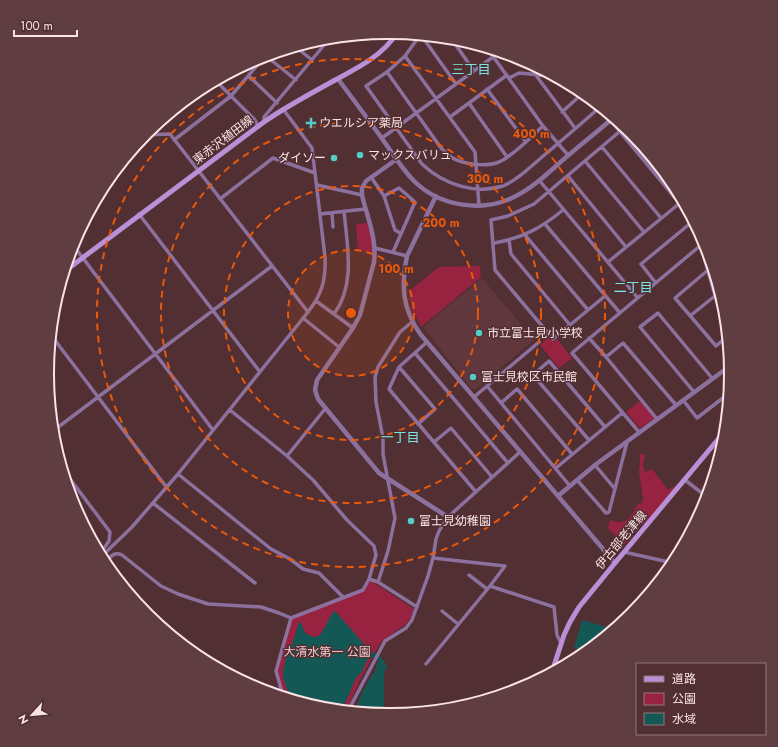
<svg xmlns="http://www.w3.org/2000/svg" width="778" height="747" font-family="Jost,'Noto Sans JP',sans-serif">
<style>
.built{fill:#60373c}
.green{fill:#982341}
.water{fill:#135855}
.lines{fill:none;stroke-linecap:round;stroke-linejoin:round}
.minor{stroke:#8c719e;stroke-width:3.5}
.tertiary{stroke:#8c719e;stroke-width:4.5}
.secondary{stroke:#b98fd6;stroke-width:5}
.ring{fill:none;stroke:#e8590c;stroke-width:2;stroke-dasharray:7 5}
.poi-dot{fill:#54cdc8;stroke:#512f33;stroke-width:1.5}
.labels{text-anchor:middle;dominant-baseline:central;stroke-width:3;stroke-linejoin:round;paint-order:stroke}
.poi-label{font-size:12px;fill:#fae3e5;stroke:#512f33;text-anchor:start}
.street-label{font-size:12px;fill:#fae3e5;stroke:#512f33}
.park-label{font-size:12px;fill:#edcace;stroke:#512f33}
.neighbourhood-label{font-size:13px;fill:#7ae5e0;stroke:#512f33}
.rim{fill:none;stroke:#fae3e5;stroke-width:2}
.centre{fill:#e8590c;stroke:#512f33;stroke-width:2}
.ring-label{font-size:12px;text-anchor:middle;font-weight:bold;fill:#e8590c;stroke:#512f33;stroke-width:3;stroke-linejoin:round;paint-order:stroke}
</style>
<rect width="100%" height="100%" fill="#512f33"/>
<path class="built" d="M482 278 534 340 475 390 472 389 423 327Z"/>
<path class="green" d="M367 223 372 239V252L358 251 356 224Z
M480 266 481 277 421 327 412 309 409 290 413 288 439 267Z
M549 337 553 342 557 339 572 358 559 368 540 345Z
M640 401 654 417V419L640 428 626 412Z
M642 454 645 455 643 466 645 472 652 469 668 490 675 486 676 487 643 525 636 520 629 529 628 535 625 538 626 542 623 545 608 528 610 520C628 526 630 518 638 503L641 504 643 499C642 490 640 481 639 471 639 465 642 461 639 455Z
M371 581 414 609 410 619 406 624 381 642 361 678 348 707 344 711 322 708 285 697 277 671 292 619 296 616 364 591 369 583Z"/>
<path class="water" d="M335 611 371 652C379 653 384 660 387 667L384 672V706L387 715 355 712 362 692 376 669V665L379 661 375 657C366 658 366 663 363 670 361 673 357 676 355 680 350 690 348 704 338 710L330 706H313L290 699 283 677V671L288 650 292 644 299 623 301 622C305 634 305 635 317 637 326 631 328 616 335 611Z
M582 620 613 629 586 652 574 648Z"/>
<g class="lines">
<path class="minor" d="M420 35 405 56 387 72 366 86 422 164C443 184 476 196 505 185 519 179 530 167 542 157 561 141 581 124 600 107
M421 35 456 84
M451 38 474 71
M296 47 312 60
M487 48 543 126 568 155
M266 56 296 80
M405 56 475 152 479 206
M387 72 441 148C444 151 447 154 451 157 463 165 486 167 499 162 513 156 532 136 543 126
M535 74 575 128
M249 76 277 103
M509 78 519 73 553 76
M216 81 255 120 258 126
M571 85 579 97
M487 89 526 142
M469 103 507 157
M562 112 583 93
M450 117 507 75
M264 122V117L330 38
M145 135 170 134 308 312
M382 138 493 57 495 51
M174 140 231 96 265 56
M602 147 661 218
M585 161 644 232
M568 176 626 247
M371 177 384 196 399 188 415 202 393 252
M539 180 637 297
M317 185 362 195
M384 196 395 230 400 233
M220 199 273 158 315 173
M332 213 333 227
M139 214 260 372
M320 214 365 209
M545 224 620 313
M525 235 588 310
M509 240 511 254 570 325
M494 243C523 238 541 228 563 210
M73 245 213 430
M375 248 407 256
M608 262 680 203
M713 270H708L675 298 716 346 727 337
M655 282 641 264 692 222
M605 296 553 339 495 270 491 220 508 216 534 204 625 127
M316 301 353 328
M334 314C356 285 347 245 344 211
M690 316 716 295
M303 318 339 347
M51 335 167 488
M589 338 606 357
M427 342 399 367 389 389 476 492
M415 353 508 463
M399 367 435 409 418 424
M487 386 570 486
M694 392 640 327 658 313 712 378
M474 397 539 342
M683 400 697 418 728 394
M501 403 517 389 572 454
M230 410 287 456 313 480 347 520 374 546 376 555 369 579 363 590 291 618 276 671 283 696
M657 419 606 357 623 343 676 405
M53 431 272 266
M639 432 572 353 701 245
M589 440 533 375 549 361 605 427
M434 442 451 428 492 477
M287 456 325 409
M595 465 615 489
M556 468 622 413
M64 471 110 532 109 541 100 554
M178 474 271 549 290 559 303 569 319 573 343 597
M577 480 606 513 609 512 627 442
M685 480 707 497
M153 503 255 583
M624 552 673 563
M101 557 132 527 178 474 308 312C322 294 326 280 325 257L312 148 283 109
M433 558 505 566 490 586 554 607 557 635 561 643
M105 563C110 557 114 551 122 555L161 586 178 594 208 604 261 607 279 613 291 618
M469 575 487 589
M369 579 378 582 417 607
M378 582 388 551 395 518 383 454V438L376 402 375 377 378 367 400 332 412 322
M442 611 458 624
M426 664 490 586
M348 711 385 641 406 628 412 620 428 576 433 558 436 539 439 531 448 517 520 452"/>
<path class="tertiary" d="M338 79C353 99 368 119 383 140 393 154 402 169 414 181 440 207 484 213 516 196 534 187 549 172 564 159 580 145 597 132 613 118
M611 120 680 203 692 222 701 245 726 332
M397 159 366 181 362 188V195C367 217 377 238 374 262L360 315 353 328 317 380 315 390 318 399 379 473 448 517
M436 196 407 256C401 286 402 309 421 335L615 563
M558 496 595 465 730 366"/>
<path class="secondary" d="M65 271 264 122C284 108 306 96 328 84 353 70 381 58 397 33
M552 672 564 635 570 622 579 607 615 563 725 431"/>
</g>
<circle cx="351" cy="313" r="63" fill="#e8590c" fill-opacity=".12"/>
<g class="ring">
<circle cx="351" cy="313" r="63"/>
<circle cx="351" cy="313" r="127"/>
<circle cx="351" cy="313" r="190"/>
<circle cx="351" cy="313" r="254"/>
</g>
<g class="poi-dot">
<path d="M309 117h4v4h4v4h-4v4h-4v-4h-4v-4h4z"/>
<circle cx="360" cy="155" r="4"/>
<circle cx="334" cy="158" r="4"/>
<circle cx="479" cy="333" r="4"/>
<circle cx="473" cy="377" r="4"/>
<circle cx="411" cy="521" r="4"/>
</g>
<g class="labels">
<g class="poi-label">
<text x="319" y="123">ウエルシア薬局</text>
<text x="368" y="155">マックスバリュ</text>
<text x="326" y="158" text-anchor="end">ダイソー</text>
<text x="487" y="333">市立富士見小学校</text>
<text x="481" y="377">富士見校区市民館</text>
<text x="419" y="521">富士見幼稚園</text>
</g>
<g class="street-label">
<text transform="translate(223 140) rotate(-37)">東赤沢植田線</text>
<text transform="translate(621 540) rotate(-50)">伊古部老津線</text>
</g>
<g class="park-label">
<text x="327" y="652">大清水第一 公園</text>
</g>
<g class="neighbourhood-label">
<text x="471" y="69">三丁目</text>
<text x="633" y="287">二丁目</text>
<text x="400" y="437">一丁目</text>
</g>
</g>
<path d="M0 0H778V747H0ZM388 39H390A334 334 0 0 1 724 373V374A334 334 0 0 1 390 708H388A334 334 0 0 1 54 374V373A334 334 0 0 1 388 39Z" fill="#5f3d41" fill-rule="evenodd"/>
<path class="rim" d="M388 39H390A334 334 0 0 1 724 373V374A334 334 0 0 1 390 708H388A334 334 0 0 1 54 374V373A334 334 0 0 1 388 39Z"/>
<circle cx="351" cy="313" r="6" class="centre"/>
<g class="ring-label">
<text x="531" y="138">400 m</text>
<text x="485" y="183">300 m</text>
<text x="441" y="227">200 m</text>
<text x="396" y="273">100 m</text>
</g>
<rect x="636" y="663" width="130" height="72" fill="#512f33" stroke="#95777a"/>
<rect x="644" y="676" width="20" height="6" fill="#b98fd6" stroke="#95777a"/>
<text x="672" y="683" font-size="12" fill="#fae3e5">道路</text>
<rect x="644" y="693" width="20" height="12" fill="#982341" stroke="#95777a"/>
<text x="672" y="703" font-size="12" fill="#fae3e5">公園</text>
<rect x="644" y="713" width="20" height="12" fill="#135855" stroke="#95777a"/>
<text x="672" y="723" font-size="12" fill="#fae3e5">水域</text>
<g transform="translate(32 715) rotate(243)" stroke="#512f33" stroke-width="3" paint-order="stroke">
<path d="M0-3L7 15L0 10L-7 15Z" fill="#fae3e5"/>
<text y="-6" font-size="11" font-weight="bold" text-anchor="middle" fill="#fae3e5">N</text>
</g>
<path d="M14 30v6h63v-6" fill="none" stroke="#fae3e5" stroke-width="2"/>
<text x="20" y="30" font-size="12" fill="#fae3e5" stroke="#512f33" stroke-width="3" paint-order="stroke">100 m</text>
</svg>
